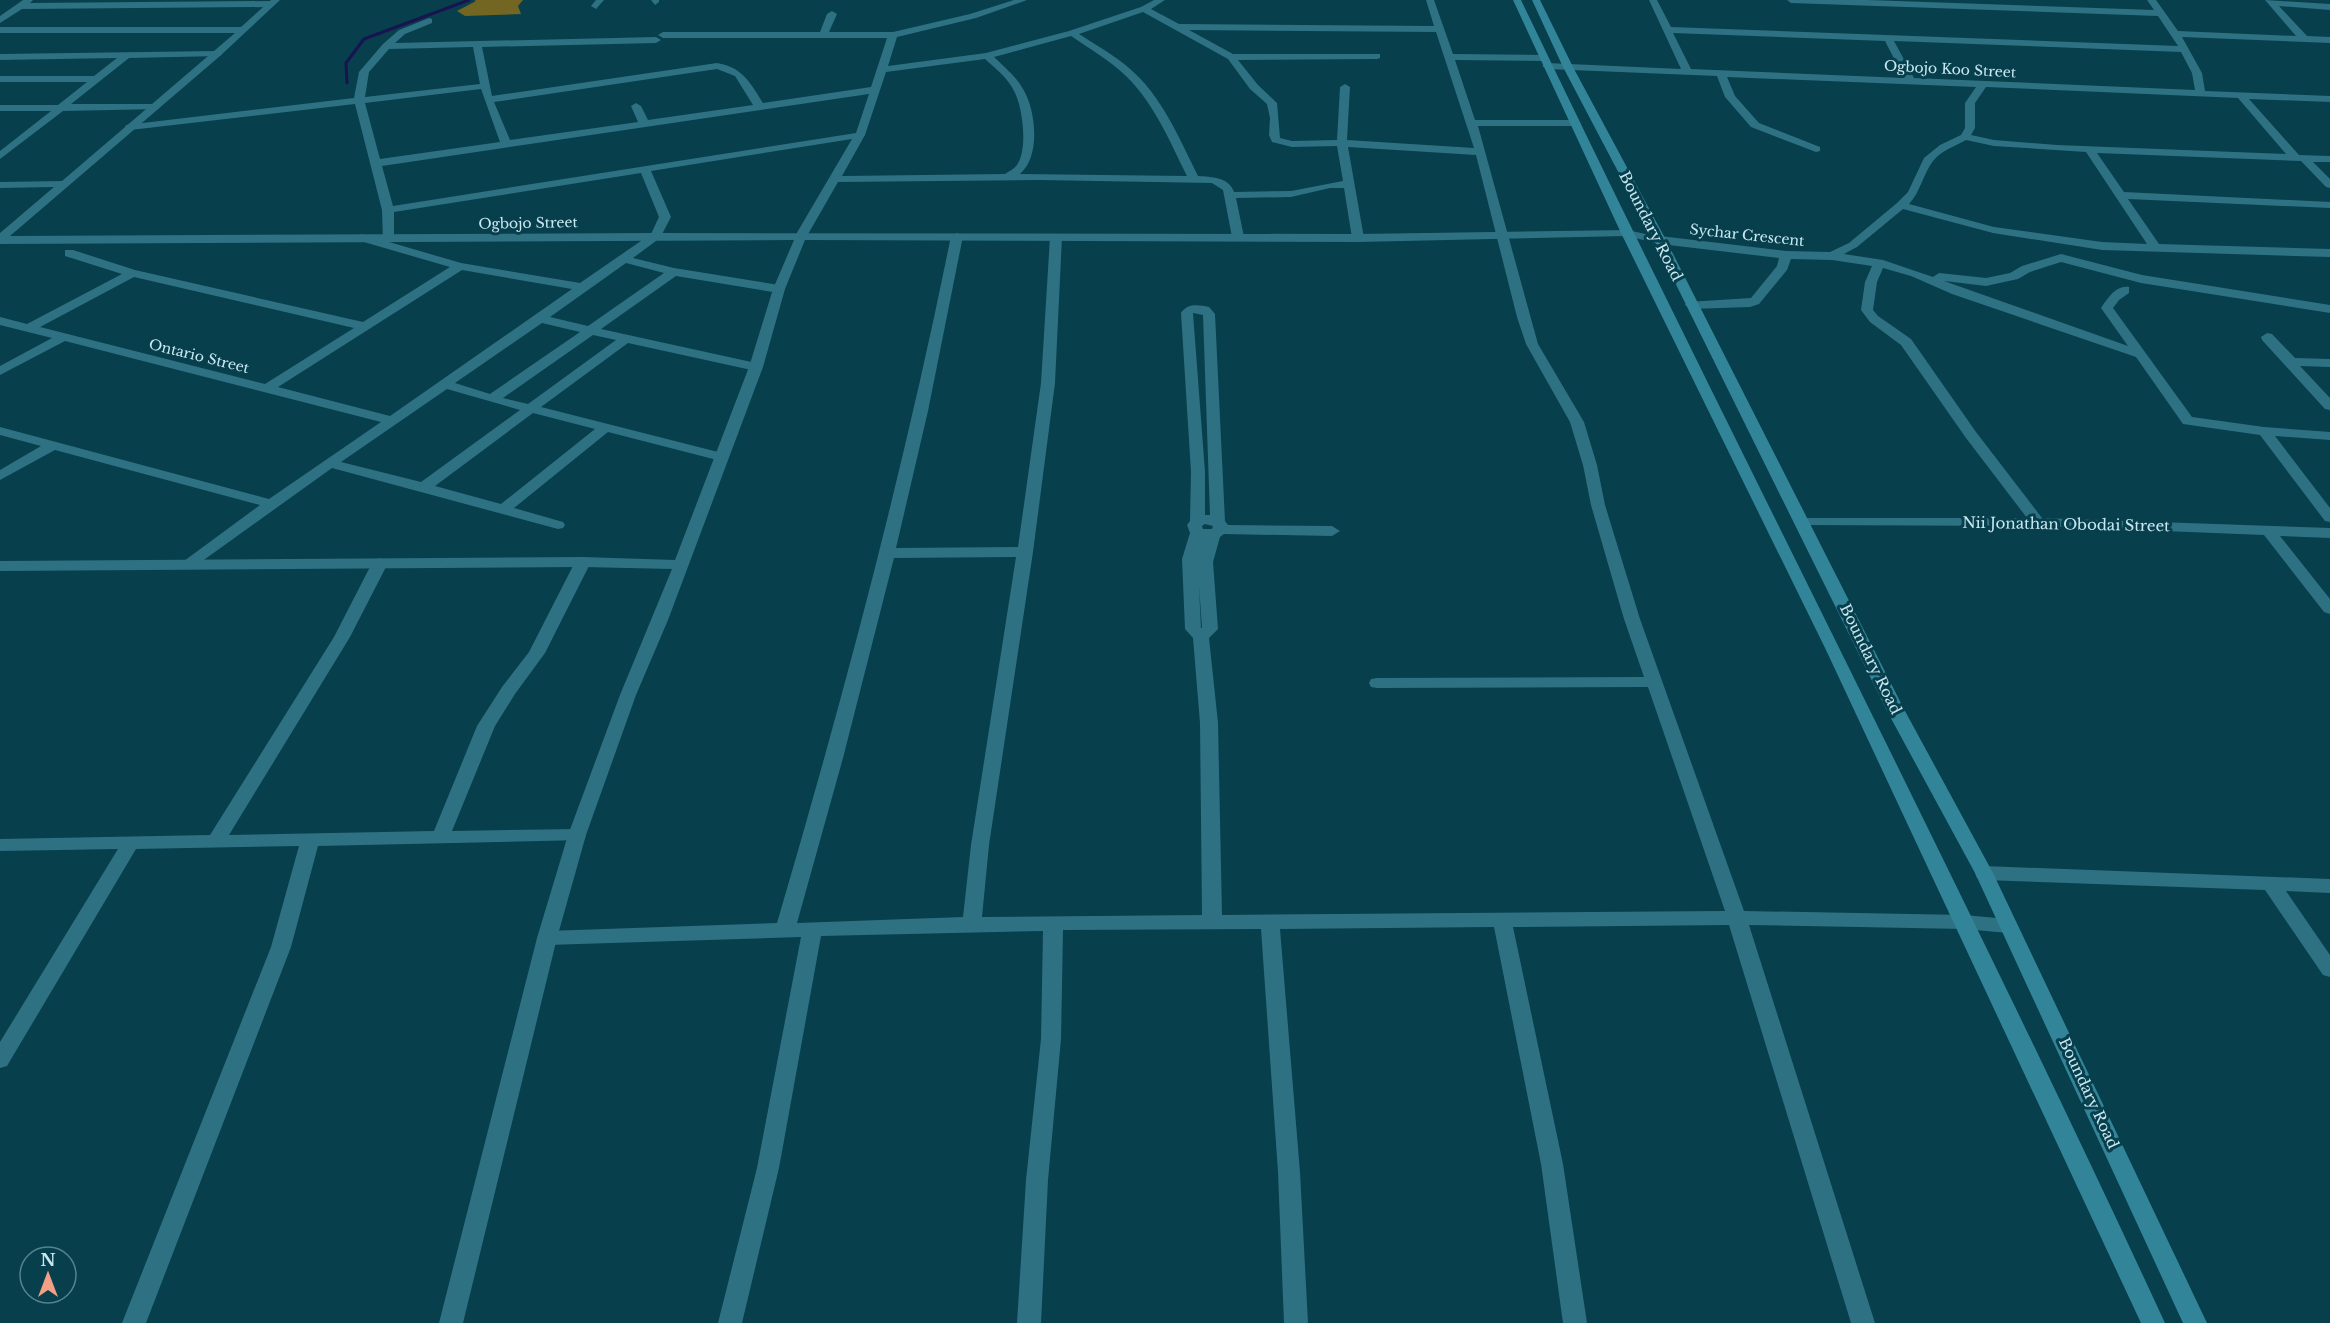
<svg xmlns="http://www.w3.org/2000/svg" width="2330" height="1323" font-family="'Libre Baskerville',serif">
<style>
.forest{fill:#736623}
.lines{fill:none;stroke-linecap:round;stroke-linejoin:round}
.stream{stroke:#181351;stroke-width:3}
.minor{fill:#2e7183;fill-rule:evenodd}
.tertiary{fill:#2e7183;fill-rule:evenodd}
.secondary{fill:#328499;fill-rule:evenodd}
.labels{text-anchor:middle;dominant-baseline:central;stroke-width:6;stroke-linejoin:round;paint-order:stroke}
.far-street-label{font-size:14px;fill:#c8e8f1;stroke:#073f4c}
.street-label{font-size:15px;fill:#c8e8f1;stroke:#073f4c}
</style>
<rect width="100%" height="100%" fill="#073f4c"/>
<path class="forest" d="M474 0H523L518 6 521 14 465 16 457 11 476 1Z"/>
<g class="lines">
<path class="stream" d="M347 83 346 63 364 39 469 0"/>
<path class="minor" d="M23 0H33L30 3 271 1 276 4 271 7 22 9 0 23V16Z
M596 0H604L596 9 591 6Z
M651 0H659V2L655 5Z
M1014 0H1027L976 18 897 37 888 66 986 53 1069 31 1141 7 1154 0H1165L1151 9 1179 24 1434 26 1426 0H1434L1453 54 1543 55 1548 58 1543 61 1455 60 1475 120H1576L1581 123 1576 126H1478L1538 344 1584 422 1597 465 1605 505 1640 619 1744 911 1964 915 2008 919 2015 921 2018 926 2015 931 2008 933 1964 929 1749 925 1875 1323H1851L1729 925 1513 927 1563 1164 1587 1323H1563L1541 1164 1494 927 1280 929 1300 1172 1308 1323H1284L1278 1172 1261 929 1063 930 1061 1039 1048 1180 1041 1323H1017L1026 1180 1041 1039 1043 931 821 936 779 1168 742 1323H718L757 1168 801 937 547 945 540 943 537 938 540 933 547 931 777 923C844 695 904 469 951 236L957 233 963 236 928 411 896 548 1018 547 1041 383 1050 237 1056 234 1062 237 1055 383 1033 552 989 845 982 917 1202 915 1200 723 1193 638 1185 629 1182 559 1190 533 1187 525 1190 521 1191 472 1181 313C1188 303 1198 305 1209 307L1215 314 1225 521 1228 525 1332 526 1340 531 1332 536 1224 534 1220 537 1213 562 1218 629 1209 638 1218 723 1222 915 1725 911 1648 687 1377 688 1371 687 1369 683 1371 679 1377 678 1644 677 1624 619 1591 505 1583 465 1570 422 1526 344 1517 317 1476 155 1348 147 1364 238 1358 242 1352 238 1344 188H1330L1291 197 1236 198 1244 237 1238 240 1232 237 1223 190 1212 183 1040 180 838 182 807 236 801 239 795 236 852 139 651 171 671 217 660 238 633 258 674 268 779 285 785 289 779 293 676 276 601 329 756 363 763 367 756 371 628 343 541 407 726 454 728 457 721 461 608 432 514 508 563 522 565 525 563 528 558 529 332 468 194 567H184L181 564 184 561 260 505 55 450 0 480V470L41 446 0 435V427L269 499 381 422 65 341 0 375V366L52 338 0 325V317L27 324 122 274 65 256V250H73L135 270 363 322 450 267 357 240 355 238 361 234 383 241 382 210 355 104 130 130 125 127 126 125 354 98 359 72 383 44 399 30 429 18 432 19V23L405 34 395 43 656 37 661 40 656 43 482 47 492 96 717 63C742 67 750 82 763 103L871 87 887 38H663L658 35 663 32H820L827 14 832 11 837 14 829 32H893L970 14ZM1143 12 1228 59 1250 89 1267 104 1270 118 1269 135 1272 142 1292 147 1337 146 1343 181 1291 191 1234 192C1229 177 1211 177 1198 176 1179 138 1162 96 1129 68 1114 55 1096 45 1079 34ZM1189 30 1436 32 1474 148 1347 140 1350 87 1345 84 1340 87 1337 140 1292 141 1280 138 1277 103 1258 85 1238 60 1377 59 1380 58V54H1233ZM1071 36C1090 49 1111 61 1127 77 1155 105 1170 142 1187 176L1020 174C1041 156 1036 110 1023 89 1016 76 1004 67 994 57ZM473 47 480 84 365 97 369 72 389 49ZM985 59C995 68 1008 78 1014 91 1023 107 1028 150 1017 165 1014 169 1009 171 1005 174L842 176 865 135 886 72ZM717 69 735 76 753 105 648 120 641 106 636 103 631 106 638 122 510 140 494 102ZM481 89 500 142 380 159 365 103ZM869 94 856 133 393 206 382 166ZM641 173 659 217 651 234 580 283 461 263 389 242 394 239V212ZM626 263 664 273 588 326 550 317ZM462 270 572 289 390 416 278 387ZM134 277 354 328 265 384 40 327ZM1193 313 1203 315 1210 515H1205V472ZM542 323 580 332 490 394 455 383ZM593 335 616 340 528 404 503 398ZM447 389 520 410 421 482 341 462ZM533 413 595 429 501 504 435 486ZM1205 524 1213 526 1212 529H1203L1202 526ZM1016 557 971 845 963 917 797 923 843 758 894 558ZM1199 586 1202 628H1201Z
M1649 0H1657L1671 27 2178 46 2158 16 1791 3 1787 0H1868L2154 10 2147 0H2156L2178 31 2296 36 2265 0 2330 4V10L2279 6 2307 36 2330 37V43L2182 37 2202 73 2205 91 2330 96V102L2249 99 2299 155 2330 156V162H2313L2330 179V188L2326 187 2301 161 2097 153 2124 192 2330 202V208L2128 199 2159 244 2330 249V257L2102 250 1993 233 1903 209 1857 247 1844 254 1883 260 1933 277 1939 273 1986 278 2010 273 2022 266 2061 254 2142 275 2330 305V313L2141 283 2061 262 2030 272 2018 279 1986 286 1944 281 2128 346 2101 308C2108 298 2116 285 2129 287V293L2119 300 2113 308 2192 417 2264 427 2330 432V440L2275 436 2330 508V522L2325 521 2260 435 2183 424 2136 357 1952 294 1911 276 1883 268 1877 282 1873 310 1878 316 1911 339 1976 432 2042 518 2330 528V538L2280 536 2330 599V614L2324 612 2264 535 2038 526 1797 525 1795 522 1802 518H2027L1966 438 1901 345 1870 322 1861 310 1865 282 1872 266 1832 260 1791 259 1787 270 1759 304 1750 307 1691 309 1685 305 1687 302 1751 298 1777 266 1779 258 1660 244 1654 240 1660 236 1786 251 1830 252 1849 243 1897 203 1908 192 1924 158 1940 145 1961 135 1965 128V103L1976 87 1727 77 1735 96 1759 123 1820 147V151L1816 152 1751 127 1725 97 1717 76 1547 69 1542 66 1547 63 1681 69ZM1673 33 1885 41 1904 78 1691 69ZM1894 41 2181 52 2192 73 2195 90 1914 78ZM1986 87 2238 98 2286 154 2057 145 1994 140 1971 135 1975 128V103ZM1966 140 1994 146 2086 152 2147 244 2102 242 1994 227 1909 204C1921 191 1923 174 1933 161 1941 151 1955 146 1966 140Z
M217 51 222 54 220 56 129 58 71 104H155L159 105V109L63 111 0 159V151L51 111H0V105H58L87 82H0V76H94L117 58 0 60V54Z
M2267 333 2272 334 2295 358 2330 359V367L2300 366 2330 398V410L2325 409 2262 340 2261 337Z
M583 557 591 562 545 653 515 694 495 726 452 831 577 829 584 830 586 835 584 840 318 846 291 947 146 1323H122L271 947 299 846 136 849 7 1066 0 1068V1042L118 849 0 851V839L210 835 334 637 372 563 380 558 388 563 350 637 229 835 434 831 477 726 502 687 529 652 575 562Z
M1984 866 2330 879V893L2286 891 2330 955V977L2323 975 2265 890 1984 880 1977 878 1975 873 1977 868Z"/>
<path class="tertiary" d="M271 0H280L220 56 10 236 656 233 1358 234 1627 230 1664 238 1666 240 1660 244 1627 236 1358 242 805 240 785 289 763 367 668 620 636 695 586 835 557 938 463 1323H439L537 938 568 835 620 695 672 569 583 567 0 571V561L583 557 675 560 749 367 773 289 794 240 0 244V233L54 187 0 188V182L62 181 235 33H0V27H241Z"/>
<path class="secondary" d="M1513 0H1521C1733 442 1959 878 2165 1323H2141L1826 650 1621 233Z
M1532 0H1540L1573 67 1666 240 1905 711 1993 873 2207 1323H2183L1975 873 1887 711 1654 240 1563 67Z"/>
</g>
<g class="labels">
<g class="far-street-label">
<text transform="translate(1950 69) rotate(3)">Ogbojo Koo Street</text>
<text transform="translate(528 223) rotate(-1)">Ogbojo Street</text>
<text transform="translate(1747 235) rotate(6)">Sychar Crescent</text>
<text transform="translate(199 356) rotate(14)">Ontario Street</text>
</g>
<g class="street-label">
<text transform="translate(1651 226) rotate(63)">Boundary Road</text>
<text transform="translate(2066 524) rotate(1)">Nii Jonathan Obodai Street</text>
<text transform="translate(1871 659) rotate(64)">Boundary Road</text>
<text transform="translate(2089 1093) rotate(65)">Boundary Road</text>
</g>
</g>
<g transform="translate(48 1275)"><circle r="28" fill="#073f4c" stroke="#54838e" stroke-width="1.5"/>
<path d="M0-4.5L10 22L0 15L-10 22Z" fill="#f39f85"/>
<text y="-9" font-size="16" font-weight="bold" text-anchor="middle" fill="#c8e8f1">N</text>
</g>
</svg>
